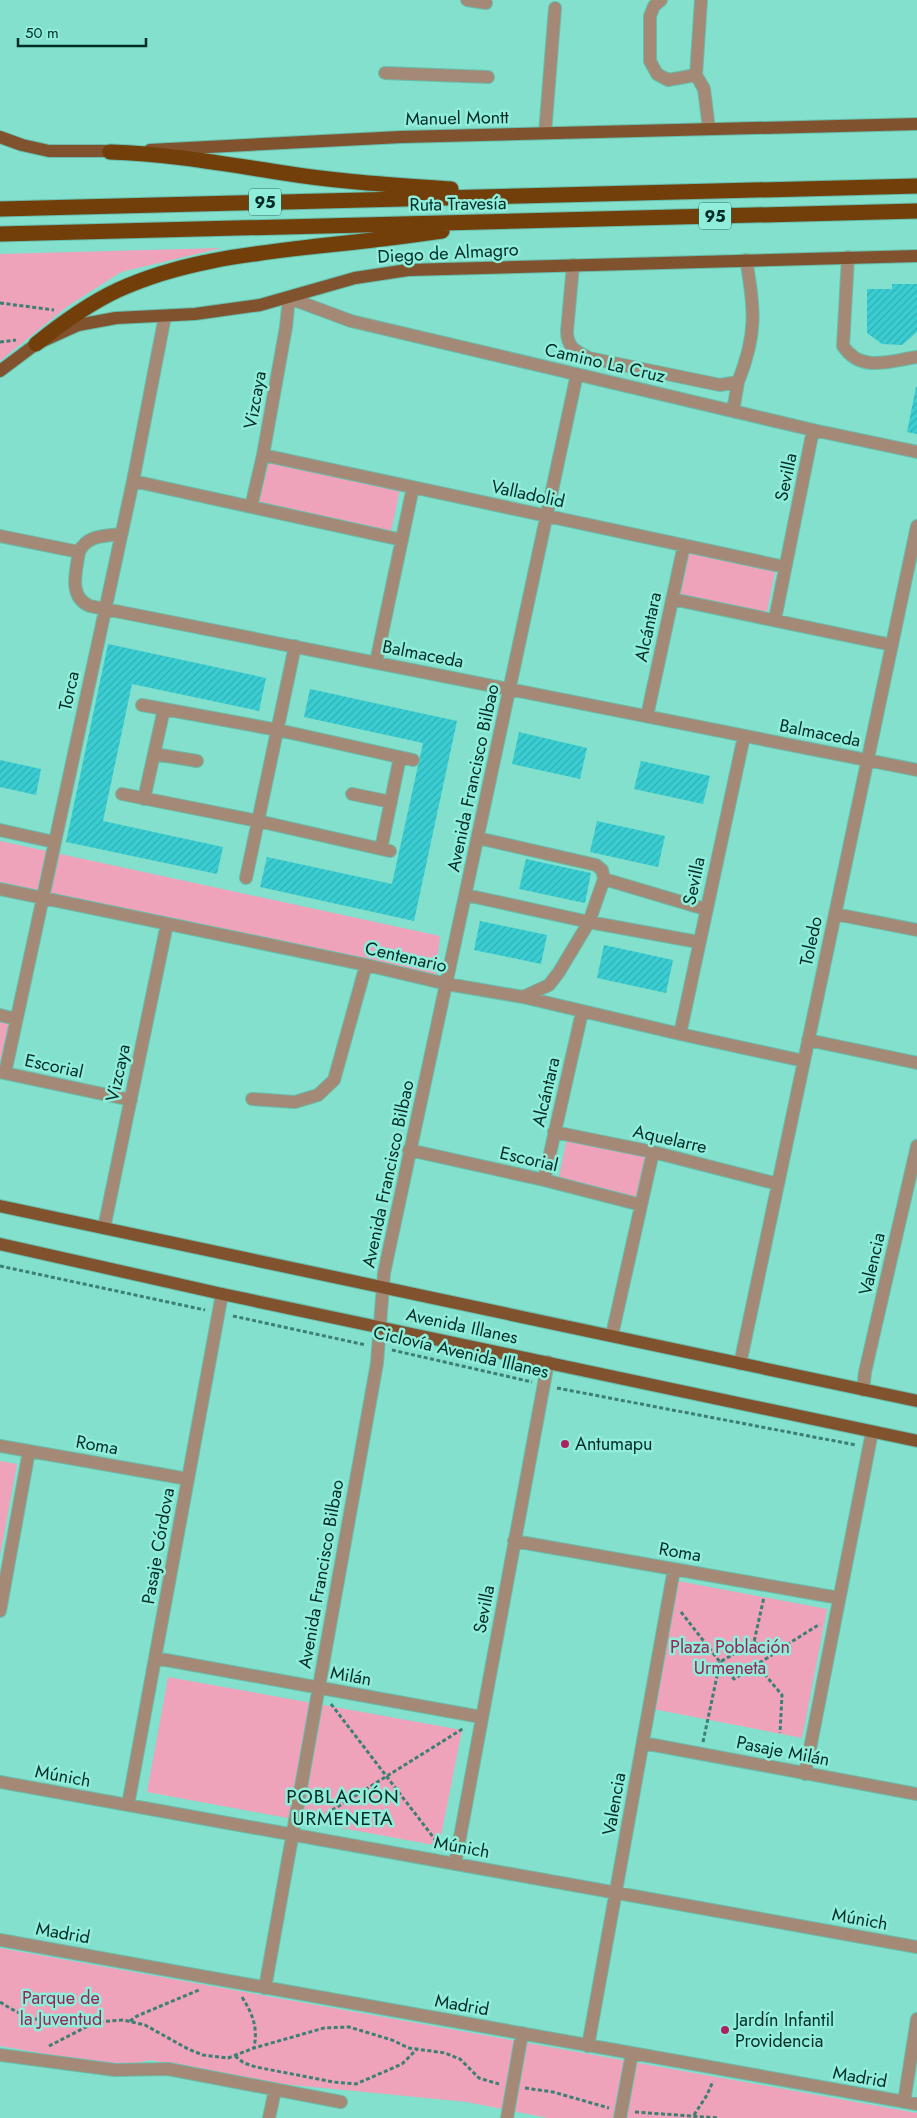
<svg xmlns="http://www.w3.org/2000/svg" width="917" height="2118" font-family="Jost,sans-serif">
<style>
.green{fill:#efa3bb}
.building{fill:url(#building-hatch)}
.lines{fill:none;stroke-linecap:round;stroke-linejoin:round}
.minor-casing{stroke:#68bcab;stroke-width:14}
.major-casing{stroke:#68bcab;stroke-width:14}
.highway-casing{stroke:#68bcab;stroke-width:17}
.path{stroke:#3d7f72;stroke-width:3;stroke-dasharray:4 2.5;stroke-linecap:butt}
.minor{stroke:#a48a76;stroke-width:12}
.major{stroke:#80522d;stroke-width:12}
.highway{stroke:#723e09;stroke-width:15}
.poi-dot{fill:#ac2161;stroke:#8fedd9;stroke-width:2}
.labels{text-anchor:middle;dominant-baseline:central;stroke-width:5;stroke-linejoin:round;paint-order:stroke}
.shield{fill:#8fedd9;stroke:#2c665b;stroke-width:1}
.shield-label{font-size:16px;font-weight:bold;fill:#012c25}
.street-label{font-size:18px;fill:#012c25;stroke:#8fedd9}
.poi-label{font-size:18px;fill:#012c25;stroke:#8fedd9;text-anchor:start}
.park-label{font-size:18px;fill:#942756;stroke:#8fedd9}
.neighbourhood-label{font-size:19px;letter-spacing:1px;fill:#012c25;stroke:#8fedd9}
</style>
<defs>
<pattern id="building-hatch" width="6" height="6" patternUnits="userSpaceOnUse" patternTransform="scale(1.25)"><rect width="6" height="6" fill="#3acdd2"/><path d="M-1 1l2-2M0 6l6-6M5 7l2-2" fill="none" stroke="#31b0b4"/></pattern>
</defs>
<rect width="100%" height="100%" fill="#82e0cc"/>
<path class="green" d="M222 248 121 272 68 306 0 361V254Z
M269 462 400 489 390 536 258 505Z
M690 549 776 567 766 616 680 596Z
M0 841 440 936 436 976 0 882Z
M0 1020 9 1022 0 1064Z
M567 1138 658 1157 647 1205 557 1186Z
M0 1461 17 1464 0 1556Z
M678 1581 827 1609 802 1738 653 1709Z
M168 1677 462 1730 439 1846 147 1792Z
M0 1948 917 2113V2118H548L467 2102 282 2084 222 2075 150 2060 120 2067 0 2046Z"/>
<path class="building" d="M892 284H917V332L902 345 882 344 867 333V289H892Z
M916 387H917V434L907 432Z
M108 644 266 678 259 711 132 684 103 821 223 847 217 874 66 842Z
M310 689 457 721 414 921 260 887 267 857 392 884 423 743 304 717Z
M519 732 587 748 580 779 512 764Z
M0 760 41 769 36 795 0 787Z
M641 761 710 776 703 804 634 789Z
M597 821 665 836 658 867 590 852Z
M526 859 591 873 585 903 519 889Z
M480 921 547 935 541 964 474 950Z
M604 945 673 960 666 993 597 978Z"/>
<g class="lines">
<g class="minor-casing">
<path id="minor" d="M467 0 486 3
M661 0 654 6 650 16V61L657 74 668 80 696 75
M701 0 696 75 704 89 709 129
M385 73 488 77
M545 133 555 8
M848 257 843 346C861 373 889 361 917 357
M573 265 567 331C567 347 575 351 589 358L720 385 738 382C757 335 755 309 746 260
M733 411 738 382
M263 455 785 567
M133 481 402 540
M251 507 263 455 286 327 289 298 351 321 813 430 917 452
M0 536 79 552C76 572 68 597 90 606L917 770
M79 552C87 535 104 536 121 534
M672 599 892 645
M775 619 813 430
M376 662 413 487
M142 705 278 730 413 760
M647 716 684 545
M154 754 197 761
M122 794 258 821 390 851
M352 794 391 802
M144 799 164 709
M0 830 54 842
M478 838 596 865 602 870 604 879 705 909
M381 849 400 757
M246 878 295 646
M0 889 366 965 447 984 523 997 680 1034 804 1061
M466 895 589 922 698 942
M835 914 917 930
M523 997 549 985 559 972 589 922 604 879
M0 1015 16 1019
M680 1034 744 736
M808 1040 917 1063
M0 1072 131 1100
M5 1073 133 481 165 316
M252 1099 295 1102 318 1095 334 1080 366 965
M554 1132 653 1152 778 1184
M409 1150 544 1180 641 1205
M544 1180 582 1012
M104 1228 167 924
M612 1335 653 1152
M740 1364 917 526
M863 1390 865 1372 917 1146
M0 1446 188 1479
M514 1541 839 1598
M0 1611 29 1451
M155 1658 481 1717
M643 1743 917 1794
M805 1774 872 1432
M0 1782 917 1947
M128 1805 222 1294
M455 1864 548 1362
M0 1940 917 2104
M265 1988 377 1363 384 1273 577 374
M588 2046 674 1569
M0 2055 115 2070 168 2069 341 2102
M904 2102 917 2019
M269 2118 275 2090
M507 2118 522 2033
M620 2118 632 2053"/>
</g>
<g class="major-casing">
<path id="major" d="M0 137 22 145 49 151H118
M150 150 401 137 917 124
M0 371 36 344 78 325 116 318 195 314 260 305 355 278 408 270 917 256
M0 1206 917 1401
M0 1244 222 1294 917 1441"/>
</g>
<g class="highway-casing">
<path id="highway" d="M110 152C170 154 225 164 284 173 339 182 396 185 451 189
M0 209 917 186
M0 234 917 211
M36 344C62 323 88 304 118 290 181 261 250 254 318 246 359 242 400 237 442 231"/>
</g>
<path class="path" d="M0 303 54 310
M0 342 16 340
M0 1266 205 1310
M233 1316 366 1345
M392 1350 532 1382
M557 1388 856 1445
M681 1612 720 1662 754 1642 764 1597
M754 1642 772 1654 820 1624
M720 1662 734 1679 772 1655
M756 1664 782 1695 780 1733
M331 1704 440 1846
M703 1742 720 1662
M310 1824 464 1728
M242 1997C253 2015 258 2027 254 2048
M0 2002C44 2031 74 2023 123 2020L145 2025 188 2049 203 2055 228 2058 254 2048 324 2028 349 2027 392 2040 409 2048 445 2053 460 2059 479 2078 499 2084
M130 2021 137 2016 199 1990
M49 2046 90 2025
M235 2056 244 2063 256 2067 333 2082 356 2084 402 2064 417 2049
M525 2088 553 2092 609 2108
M635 2112 719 2118
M694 2115 707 2095 713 2081"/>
<use href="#minor" class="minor"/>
<use href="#major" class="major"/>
<use href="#highway" class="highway"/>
</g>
<g class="poi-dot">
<circle cx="565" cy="1444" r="5"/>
<circle cx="725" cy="2030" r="5"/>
</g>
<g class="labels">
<g class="shield">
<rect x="249" y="188.5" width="32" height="27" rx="4"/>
<rect x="699" y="202.5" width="32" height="27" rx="4"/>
</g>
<g class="shield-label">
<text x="265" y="202">95</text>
<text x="715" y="216">95</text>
</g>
<g class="street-label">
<text transform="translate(457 118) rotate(-1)">Manuel Montt</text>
<text transform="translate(458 204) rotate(-1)">Ruta Travesía</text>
<text transform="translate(448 253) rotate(-3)">Diego de Almagro</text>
<text transform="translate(605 363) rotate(13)">Camino La Cruz</text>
<text transform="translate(255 400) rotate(-80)">Vizcaya</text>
<text transform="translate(786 477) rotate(-78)">Sevilla</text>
<text transform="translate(528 494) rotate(12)">Valladolid</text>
<text transform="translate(648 627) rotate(-78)">Alcántara</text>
<text transform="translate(423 654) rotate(11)">Balmaceda</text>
<text transform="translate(69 691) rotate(-78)">Torca</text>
<text transform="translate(820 733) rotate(11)">Balmaceda</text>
<text transform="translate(473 778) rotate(-78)">Avenida Francisco Bilbao</text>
<text transform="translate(694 881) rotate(-78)">Sevilla</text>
<text transform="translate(811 941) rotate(-78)">Toledo</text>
<text transform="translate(406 957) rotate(13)">Centenario</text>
<text transform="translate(54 1066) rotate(12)">Escorial</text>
<text transform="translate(118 1073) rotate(-78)">Vizcaya</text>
<text transform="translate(546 1092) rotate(-77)">Alcántara</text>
<text transform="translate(670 1139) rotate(13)">Aquelarre</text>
<text transform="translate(529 1159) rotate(13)">Escorial</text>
<text transform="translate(388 1174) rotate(-78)">Avenida Francisco Bilbao</text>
<text transform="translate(872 1264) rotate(-77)">Valencia</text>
<text transform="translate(462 1326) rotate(12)">Avenida Illanes</text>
<text transform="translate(461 1352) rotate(13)">Ciclovía Avenida Illanes</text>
<text transform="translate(97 1445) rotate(10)">Roma</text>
<text transform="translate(158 1546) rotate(-80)">Pasaje Córdova</text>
<text transform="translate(680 1552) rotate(10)">Roma</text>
<text transform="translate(321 1574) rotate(-80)">Avenida Francisco Bilbao</text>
<text transform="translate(484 1609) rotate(-79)">Sevilla</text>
<text transform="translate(351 1676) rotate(10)">Milán</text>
<text transform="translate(783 1751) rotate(11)">Pasaje Milán</text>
<text transform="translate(63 1776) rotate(10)">Múnich</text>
<text transform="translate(614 1804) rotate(-80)">Valencia</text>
<text transform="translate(462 1847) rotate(10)">Múnich</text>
<text transform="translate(860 1919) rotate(10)">Múnich</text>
<text transform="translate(63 1933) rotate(10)">Madrid</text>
<text transform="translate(462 2005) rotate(10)">Madrid</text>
<text transform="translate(860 2077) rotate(10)">Madrid</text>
</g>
<g class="poi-label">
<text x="575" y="1444">Antumapu</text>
<text x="735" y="2020">Jardín Infantil<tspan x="735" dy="21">Providencia</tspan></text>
</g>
<g class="park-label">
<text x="730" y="1647">Plaza Población<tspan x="730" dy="21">Urmeneta</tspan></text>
<text x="61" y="1998">Parque de<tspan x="61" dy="21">la Juventud</tspan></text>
</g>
<g class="neighbourhood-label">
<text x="343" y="1796">POBLACIÓN<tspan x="343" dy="22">URMENETA</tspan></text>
</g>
</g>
<path d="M18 38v8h128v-8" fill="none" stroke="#012c25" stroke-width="2.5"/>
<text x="25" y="38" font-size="15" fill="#012c25" stroke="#8fedd9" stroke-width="4" paint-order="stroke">50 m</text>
</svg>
